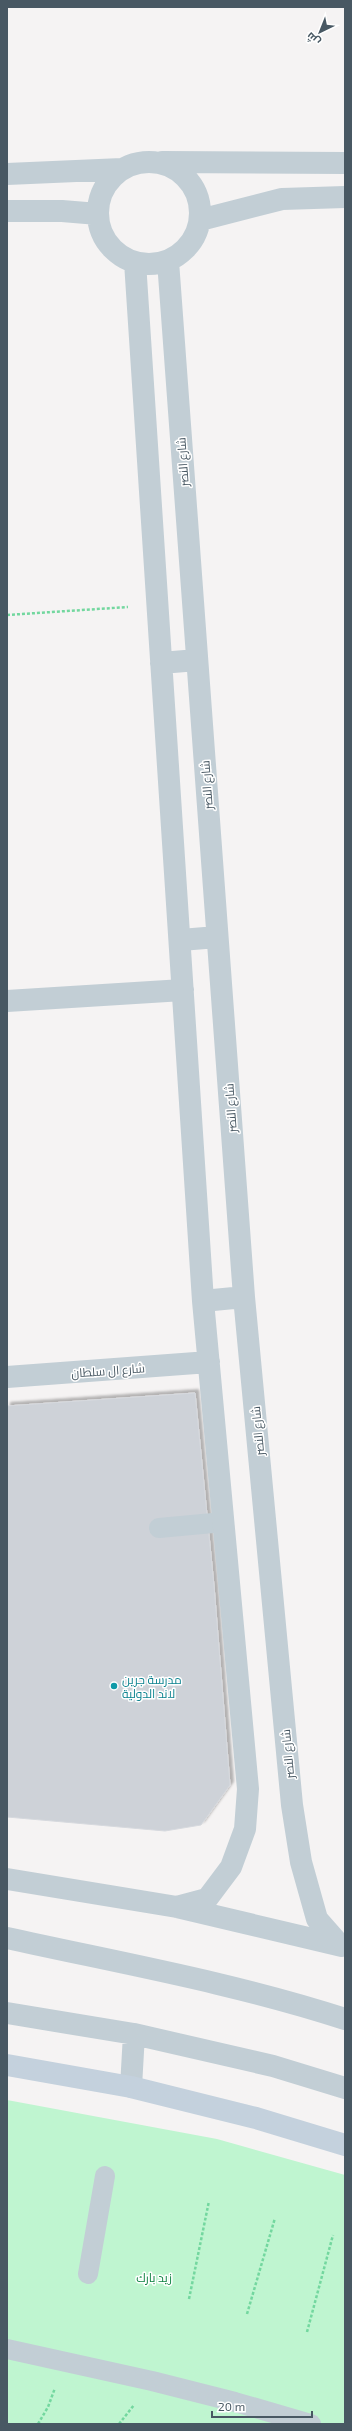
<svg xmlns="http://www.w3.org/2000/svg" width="352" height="2431" font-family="'Exo 2',Cairo,sans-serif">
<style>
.green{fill:#bff5d0}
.building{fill:#ced2d8;stroke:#d6d9de;filter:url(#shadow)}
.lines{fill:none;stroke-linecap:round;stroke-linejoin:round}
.path{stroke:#73d79f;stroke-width:2.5;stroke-dasharray:3 2;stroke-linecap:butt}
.lane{stroke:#c2ced5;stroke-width:20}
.street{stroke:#c2ced5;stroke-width:22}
.secondary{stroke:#c4d1dd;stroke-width:22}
.culture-dot{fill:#0f9aa8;stroke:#fff;stroke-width:1.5}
.labels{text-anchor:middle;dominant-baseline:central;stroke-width:3;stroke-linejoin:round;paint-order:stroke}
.street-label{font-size:12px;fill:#485863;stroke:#fff}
.culture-label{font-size:12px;fill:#0d838f;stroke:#fff;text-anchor:start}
.park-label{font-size:12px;fill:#0e8241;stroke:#fff}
</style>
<defs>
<filter id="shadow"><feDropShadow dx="3.5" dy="-3.5" stdDeviation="1" flood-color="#0004"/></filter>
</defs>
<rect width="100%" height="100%" fill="#f5f3f3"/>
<path class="green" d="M7 2100 217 2139 345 2175V2424H7Z"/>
<path class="building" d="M195 1393 214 1586 230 1785 201 1825 165 1831 7 1817V1406Z"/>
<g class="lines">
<path class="path" d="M7 615 128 607
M189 2299 209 2201
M247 2314 275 2218
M307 2332 333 2235
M38 2424 48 2407 55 2388
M119 2424 134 2405"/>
<path class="lane" d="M159 1528 224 1522
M88 2274 105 2176
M7 2349 152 2381 235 2402 311 2424"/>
<path class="street" d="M162 162 345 163
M98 213a51 51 0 1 1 102 0a51 51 0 1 1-102 0Z
M7 174 122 169
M7 211H62L98 214
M200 220 282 199 345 197
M168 261 244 1297 292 1805 301 1862 317 1919 339 1944
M135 262 203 1301 248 1789 245 1829 231 1867 207 1899 177 1907
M161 663 197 660
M181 940 217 937
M7 1001 183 990
M203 1301 244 1297
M7 1377 209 1362
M7 1879 177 1907 342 1946
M7 1938C120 1963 234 1983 345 2019
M7 2013 134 2034 273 2066 345 2088
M131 2087 134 2034"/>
<path class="secondary" d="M7 2065 131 2087 256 2118 345 2145"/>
</g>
<circle class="culture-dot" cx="114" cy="1686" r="4"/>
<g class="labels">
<g class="street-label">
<text transform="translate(182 462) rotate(-94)">شارع النصر</text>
<text transform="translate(206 785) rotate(-94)">شارع النصر</text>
<text transform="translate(230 1108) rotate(-94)">شارع النصر</text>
<text transform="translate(108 1370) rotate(-4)">شارع ال سلطان</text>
<text transform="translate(257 1431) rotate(-95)">شارع النصر</text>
<text transform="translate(287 1754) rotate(-95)">شارع النصر</text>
</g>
<g class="culture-label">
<text x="122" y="1679">مدرسة جرين<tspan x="122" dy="14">لاند الدولية</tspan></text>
</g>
<g class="park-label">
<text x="154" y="2277">زيد بارك</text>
</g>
</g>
<rect width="352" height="2431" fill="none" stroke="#485863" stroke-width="16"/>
<g transform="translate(320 32) rotate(223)" stroke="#ffffff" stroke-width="3" paint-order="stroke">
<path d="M0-3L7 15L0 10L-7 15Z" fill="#485863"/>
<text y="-6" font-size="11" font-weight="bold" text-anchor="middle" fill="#485863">ش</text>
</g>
<path d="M212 2411v6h100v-6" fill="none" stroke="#485863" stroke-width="2"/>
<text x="218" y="2411" font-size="12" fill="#485863" stroke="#ffffff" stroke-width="3" paint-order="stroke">20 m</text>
</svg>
